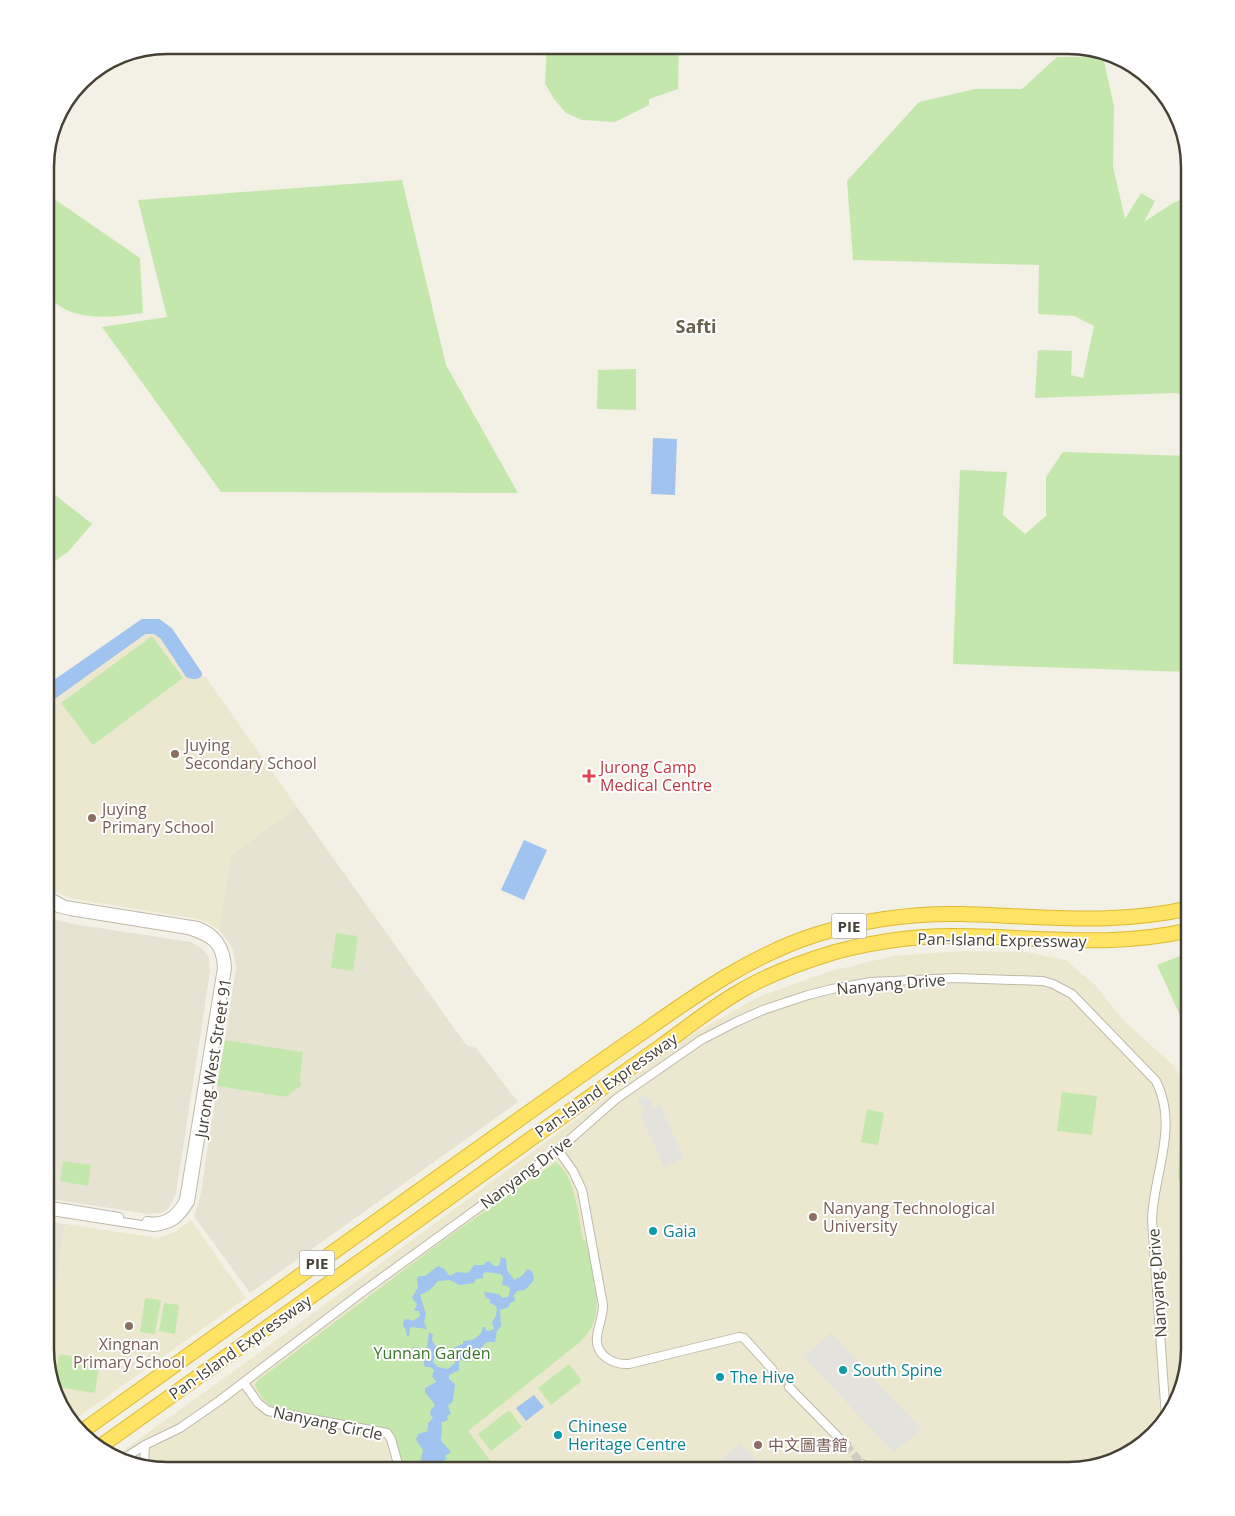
<svg xmlns="http://www.w3.org/2000/svg" width="1235" height="1516" font-family="'Open Sans','Noto Sans SC',sans-serif">
<style>
.residential{fill:#e7e3d3}
.education{fill:#ece8cf}
.green{fill:#c4e7ad}
.parking{fill:#e3e2dd}
.water{fill:#a0c3f0;fill-rule:evenodd}
.lines{fill:none;stroke-linecap:round;stroke-linejoin:round}
.canal{stroke:#a0c3f0;stroke-width:8}
.river{stroke:#a0c3f0;stroke-width:14}
.street-tunnel{stroke:#d0cec2;stroke-width:8;stroke-dasharray:8 4;stroke-linecap:butt}
.street-casing{stroke:#bebaa8;stroke-width:10}
.highway-casing{stroke:#deba34;stroke-width:16}
.street{stroke:#fff;stroke-width:8}
.highway{stroke:#fee364;stroke-width:14}
.education-dot{fill:#8d6e63;stroke:#fff;stroke-width:2}
.health-dot{fill:#e0444e;stroke:#fff;stroke-width:2}
.culture-dot{fill:#0f9aa8;stroke:#fff;stroke-width:2}
.labels{text-anchor:middle;dominant-baseline:central;stroke-width:4;stroke-linejoin:round;paint-order:stroke}
.shield{fill:#fff;stroke:#7d7a72;stroke-width:1}
.shield-label{font-size:15px;font-weight:bold;fill:#454135}
.education-label{font-size:16px;fill:#785e54;stroke:#fff;text-anchor:start}
.health-label{font-size:16px;fill:#be3a42;stroke:#fff;text-anchor:start}
.street-label{font-size:16px;fill:#454135;stroke:#fff}
.culture-label{font-size:16px;fill:#0d838f;stroke:#fff;text-anchor:start}
.park-label{font-size:16px;fill:#397728;stroke:#fff}
.neighbourhood-label{font-size:18px;font-weight:bold;fill:#68614c;stroke:#fff}
.rim{fill:none;stroke:#454135;stroke-width:2.5}
</style>
<rect width="100%" height="100%" fill="#f3f1e5"/>
<path class="residential" d="M297 807 466 1045 476 1048 518 1102 250 1293 194 1216 200 1198 217 1086 286 1097 300 1082 303 1052 225 1040 236 968 233 950 229 943 219 930 231 855Z
M45 914 53 919 73 924 191 942 203 949 209 958 210 972 176 1194 168 1209 161 1213 148 1214 45 1198Z
M45 1221 65 1224 46 1353 45 1350Z"/>
<path class="education" d="M149 633 157 635 160 638 185 673 194 678 205 676 297 807 231 855 219 930 208 923 198 919 74 899 56 892 45 883V793L48 791 45 787V705L143 634Z
M962 951 1026 952 1066 960 1095 985 1124 1021 1175 1067 1190 1094 1186 1181 1179 1254 1187 1361 1174 1410 1136 1450 1069 1471H166L114 1457 263 1350 688 1037 758 997 831 971 893 956Z
M191 1220 246 1298 71 1422 66 1417 46 1353 65 1224 159 1238 177 1231Z"/>
<path class="green" d="M547 45H679L678 89 649 99V105L615 122 582 120 566 113 554 99 545 83Z
M1057 57H1103L1114 106 1113 166 1125 219 1141 193 1155 201 1144 222 1173 203 1190 196V398L1188 395 1173 393 1035 398 1038 350 1072 351 1071 375 1083 378 1094 326 1074 316 1038 314 1039 265 853 260 847 181 919 102 975 89H1022Z
M402 180 446 365 518 493 221 492 102 327 167 317 138 200Z
M45 195 50 196 140 258 143 313C109 318 67 323 45 292Z
M636 369V410L597 409 598 370Z
M1063 452 1190 456V672L953 664 960 470 1007 472 1003 515 1025 534 1046 516V477Z
M45 487 92 524 68 552 45 568Z
M152 636 183 678 93 745 61 703Z
M336 933 358 936 353 971 331 968Z
M1190 952V1037L1157 965Z
M225 1040 303 1052 300 1082 302 1085 286 1097 217 1086Z
M1190 1087V1185L1178 1180 1182 1100Z
M1062 1092 1097 1096 1092 1135 1057 1131Z
M867 1109 884 1113 878 1145 861 1142Z
M63 1161 91 1165 88 1186 60 1181Z
M556 1162C575 1175 579 1218 583 1239L586 1241C590 1263 602 1299 594 1321 591 1331 585 1337 579 1343L468 1431 498 1471H403L393 1435 385 1428 275 1408C265 1404 259 1394 255 1385L257 1381 445 1239Z
M1190 1186V1316L1185 1256Z
M145 1298 161 1300 155 1334 140 1332Z
M164 1303 179 1305 175 1334 159 1331Z
M59 1354 100 1361 95 1393 56 1387 55 1382Z
M569 1364 582 1381 551 1405 538 1388Z
M509 1410 522 1427 491 1451 478 1434Z"/>
<path class="parking" d="M640 1096 652 1099V1103L654 1107 660 1105 684 1158 664 1167 640 1113 645 1111 642 1104H638Z
M831 1333 921 1429 894 1453 804 1357Z
M740 1443 767 1471H709Z"/>
<path class="water" d="M653 438 677 439 675 495 651 494Z
M524 840 547 850 524 900 501 890Z
M501 1257 506 1259 507 1270 514 1280 522 1276 527 1269 531 1270C538 1281 530 1284 525 1290L517 1291 514 1295 515 1301 510 1303 509 1307 500 1310 501 1326 497 1331 495 1342H487L481 1348 480 1352 471 1357 468 1362 460 1360 459 1363V1370L449 1375V1379L455 1384C455 1390 453 1395 453 1401L448 1406 451 1414 447 1416 448 1420 440 1423 438 1427 431 1424V1420L433 1418 430 1414 431 1410 435 1405 425 1392V1388L436 1382 432 1376 434 1370 430 1367H425L424 1364V1353L413 1351V1347L425 1349 427 1347 429 1332 433 1335 432 1340 437 1348H443L451 1352 455 1347 463 1344V1341C473 1341 481 1337 483 1327H485L486 1330 489 1331 494 1329 492 1322C496 1317 498 1311 496 1306L490 1303V1299L486 1298 484 1292 499 1294 502 1298 508 1297 510 1290 508 1286 502 1285 503 1277 501 1274 486 1272 483 1274V1278L476 1279 474 1283 459 1285 450 1280 438 1281 430 1290 420 1295 426 1314 424 1322 427 1329 412 1327 410 1328 409 1336H407L406 1330 403 1326 404 1320 408 1319 413 1321 420 1316 419 1311H414L417 1304 412 1298 418 1287 417 1279 419 1276H425L438 1266 444 1269 450 1276 457 1272 468 1273 474 1265H484L486 1262 489 1261 494 1266H499ZM441 1352 445 1355H452L454 1356 455 1363 448 1369 438 1367 433 1362 435 1356Z
M534 1395 544 1407 526 1421 516 1408Z
M428 1431 437 1433 441 1441 451 1452 445 1456 447 1459 443 1461 451 1471H416V1465L421 1459 423 1450 416 1440 418 1434Z"/>
<g class="lines">
<path class="canal" d="M45 701 144 630H155L163 635 189 674 194 675 198 674 169 631 158 623H143L45 691"/>
<path class="river" d="M435 1426 432 1458 438 1471"/>
<path class="street-tunnel" d="M772 1369 789 1387
M846 1445 862 1464"/>
<g class="street-casing">
<path id="street" d="M45 901 58 908 70 911 188 930C210 937 221 943 222 968L184 1200C176 1215 165 1224 147 1221
M558 1150 573 1171 582 1190 603 1305C603 1317 598 1326 597 1337 595 1356 614 1365 629 1364L739 1337 744 1338 772 1369
M45 1205 119 1217
M45 1210 154 1227C173 1225 180 1218 190 1202L227 968C226 948 217 933 198 926L65 905 45 894
M244 1383 258 1403 268 1411 387 1433 391 1439 400 1471
M789 1387 846 1445
M123 1459 145 1445 180 1428 219 1401 361 1293 558 1150 616 1099 701 1040 736 1022 763 1010 808 995 832 989 871 982 955 978 1043 981 1053 984 1072 994 1156 1081C1179 1126 1154 1172 1152 1219L1166 1418
M862 1464 868 1471
M144 1465 145 1445"/>
</g>
<g class="highway-casing">
<path id="highway" d="M81 1432C228 1327 375 1222 521 1118 563 1088 604 1059 646 1030 700 992 754 954 818 934 863 920 914 913 962 914 1039 916 1114 926 1190 908
M98 1448C244 1345 388 1242 532 1138 575 1108 617 1077 660 1047 685 1029 710 1009 737 993 766 975 802 962 835 952 873 942 913 936 953 936 1033 936 1111 949 1190 930"/>
</g>
<use href="#street" class="street"/>
<use href="#highway" class="highway"/>
</g>
<g class="education-dot">
<circle cx="175" cy="754" r="5"/>
<circle cx="92" cy="818" r="5"/>
<circle cx="813" cy="1217" r="5"/>
<circle cx="129" cy="1326" r="5"/>
<circle cx="758" cy="1445" r="5"/>
</g>
<path class="health-dot" d="M586.5 768.5h5v5h5v5h-5v5h-5v-5h-5v-5h5z"/>
<g class="culture-dot">
<circle cx="653" cy="1231" r="5"/>
<circle cx="843" cy="1370" r="5"/>
<circle cx="720" cy="1377" r="5"/>
<circle cx="558" cy="1435" r="5"/>
</g>
<g class="labels">
<g class="shield">
<rect x="831.5" y="913.5" width="35" height="25" rx="4"/>
<rect x="299.5" y="1250.5" width="35" height="25" rx="4"/>
</g>
<g class="shield-label">
<text x="849" y="926">PIE</text>
<text x="317" y="1263">PIE</text>
</g>
<g class="education-label">
<text x="185" y="745">Juying<tspan x="185" dy="18">Secondary School</tspan></text>
<text x="102" y="809">Juying<tspan x="102" dy="18">Primary School</tspan></text>
<text x="823" y="1208">Nanyang Technological<tspan x="823" dy="18">University</tspan></text>
<text x="129" y="1344" text-anchor="middle">Xingnan<tspan x="129" dy="18">Primary School</tspan></text>
<text x="768" y="1445">中文圖書館</text>
</g>
<g class="health-label">
<text x="600" y="767">Jurong Camp<tspan x="600" dy="18">Medical Centre</tspan></text>
</g>
<g class="street-label">
<text transform="translate(1002 940) rotate(1)">Pan-Island Expressway</text>
<text transform="translate(891 984) rotate(-5)">Nanyang Drive</text>
<text transform="translate(213 1058) rotate(-81)">Jurong West Street 91</text>
<text transform="translate(606 1085) rotate(-35)">Pan-Island Expressway</text>
<text transform="translate(526 1172) rotate(-37)">Nanyang Drive</text>
<text transform="translate(1157 1283) rotate(-94)">Nanyang Drive</text>
<text transform="translate(240 1347) rotate(-35)">Pan-Island Expressway</text>
<text transform="translate(328 1423) rotate(12)">Nanyang Circle</text>
</g>
<g class="culture-label">
<text x="663" y="1231">Gaia</text>
<text x="853" y="1370">South Spine</text>
<text x="730" y="1377">The Hive</text>
<text x="568" y="1426">Chinese<tspan x="568" dy="18">Heritage Centre</tspan></text>
</g>
<g class="park-label">
<text x="432" y="1353">Yunnan Garden</text>
</g>
<g class="neighbourhood-label">
<text x="696" y="326">Safti</text>
</g>
</g>
<path d="M0 0H1235V1516H0ZM167 54H1068A113 113 0 0 1 1181 167V1349A113 113 0 0 1 1068 1462H167A113 113 0 0 1 54 1349V167A113 113 0 0 1 167 54Z" fill="#fff" fill-rule="evenodd"/>
<path class="rim" d="M167 54H1068A113 113 0 0 1 1181 167V1349A113 113 0 0 1 1068 1462H167A113 113 0 0 1 54 1349V167A113 113 0 0 1 167 54Z"/>
</svg>
